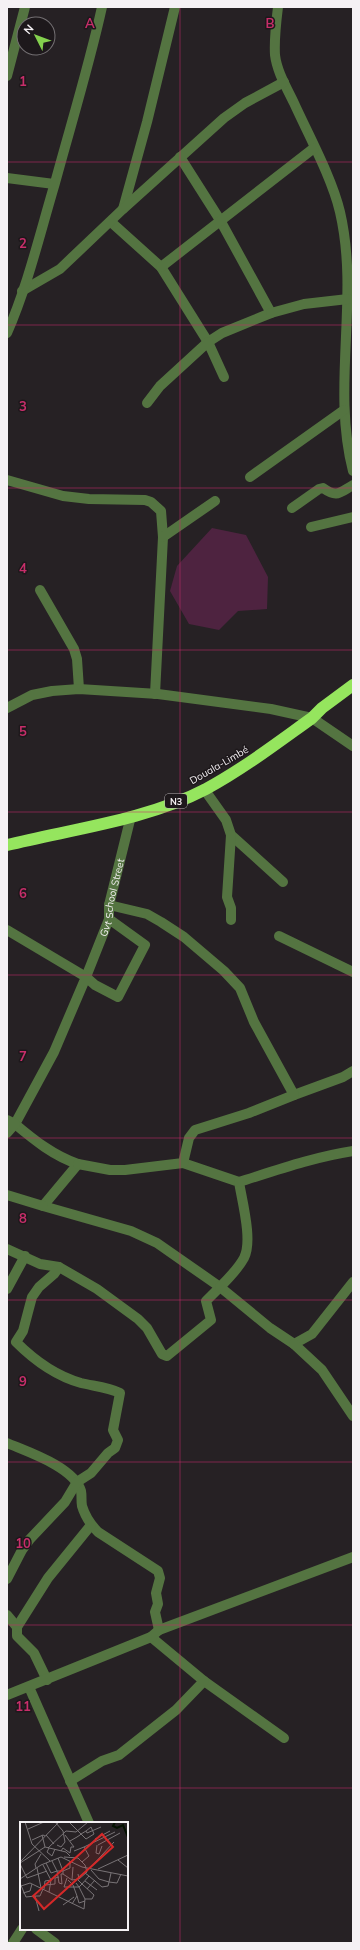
<svg xmlns="http://www.w3.org/2000/svg" width="360" height="1950" font-family="Mulish,sans-serif">
<style>
.green{fill:#4e2340}
.lines{fill:none;stroke-linecap:round;stroke-linejoin:round}
.minor{stroke:#547441;stroke-width:10}
.highway{stroke:#95e55e;stroke-width:12}
.grid{fill:none;stroke:#c72e6a;stroke-width:1;stroke-opacity:0.55}
.labels{text-anchor:middle;dominant-baseline:central;stroke-width:3;stroke-linejoin:round;paint-order:stroke}
.shield{fill:#1d181b;stroke:#b4b0b3;stroke-width:1}
.shield-label{font-size:9px;font-weight:bold;fill:#f5f1f4}
.street-label{font-size:10px;fill:#f5f1f4;stroke:#1d181b}
.inset-river{fill:none;stroke:#041100;stroke-width:2}
.inset-road{fill:none;stroke:#797477;stroke-width:1}
.view{fill:#d62828;fill-opacity:0.15;stroke:#d62828;stroke-width:2}
.inset-edge{fill:none;stroke:#f5f1f4;stroke-width:2}
.grid-label{font-size:13px;text-anchor:middle;font-weight:bold;fill:#c72e6a;stroke:#1d181b;stroke-width:3;stroke-linejoin:round;paint-order:stroke}
</style>
<rect width="100%" height="100%" fill="#262124"/>
<path class="green" d="M212 528 246 535 268 577 267 609 238 611 219 630 189 624 170 591 177 566Z"/>
<g class="lines">
<g class="minor">
<path d="M278 7C276 23 274 39 275 55 277 72 287 88 294 103 309 136 332 178 340 212 360 298 331 386 353 471"/>
<path d="M7 76 25 7"/>
<path d="M7 178 54 184"/>
<path d="M123 209 147 122 175 7"/>
<path d="M111 222 161 267 208 342 222 333 271 313 220 220 180 157"/>
<path d="M161 267 314 148"/>
<path d="M22 291 60 269 123 209 224 118 245 103 284 82"/>
<path d="M271 313 304 304 348 299"/>
<path d="M7 333C28 285 40 233 55 183 71 124 89 66 102 7"/>
<path d="M147 403 160 386 208 342 224 377"/>
<path d="M250 477 344 410"/>
<path d="M7 480 63 496 89 499 145 500 151 502 161 511 163 537 155 694"/>
<path d="M292 508 319 489 323 488C337 498 339 493 353 485"/>
<path d="M311 527 353 517"/>
<path d="M163 537 215 501"/>
<path d="M40 590 74 649 77 659 79 689"/>
<path d="M7 708 32 695 52 691 79 689 158 694 271 709 312 718 353 746"/>
<path d="M204 789 226 820 231 835 283 882"/>
<path id="s1" d="M109 919 145 945 118 997 95 985 86 977 109 919V905L131 816"/>
<path d="M231 920V908L227 897 231 835"/>
<path d="M7 930 86 977 54 1052 15 1124C34 1140 54 1156 78 1164L43 1206 131 1231 157 1243 220 1287 206 1301 211 1320 167 1356 162 1354 147 1328 138 1319 97 1289 59 1267 40 1264 7 1249"/>
<path d="M279 936 353 972"/>
<path d="M294 1095 343 1077 353 1071"/>
<path d="M7 1120 15 1124 7 1133"/>
<path d="M183 1163 239 1182C242 1201 253 1241 244 1258 238 1269 229 1278 220 1287L270 1328 294 1344 312 1334 353 1282"/>
<path d="M78 1164 110 1170H125L183 1163 189 1138 195 1130 249 1113 294 1095 254 1022 240 988 224 971 184 937 161 922 147 914 109 905"/>
<path d="M239 1182C277 1170 314 1157 353 1151"/>
<path d="M7 1195 43 1206"/>
<path d="M7 1289 25 1256"/>
<path d="M294 1344 322 1370 353 1416"/>
<path d="M7 1443C28 1452 74 1467 81 1491 82 1496 81 1501 82 1506 85 1516 91 1525 98 1532L158 1571 160 1578 156 1593 158 1604 155 1612 159 1630"/>
<path d="M7 1579 22 1550 30 1539 65 1502 77 1482 91 1473 108 1453 115 1448 118 1440 113 1430 120 1393C108 1387 93 1386 81 1383 56 1376 34 1360 16 1342L23 1331 32 1297 39 1287 54 1274 59 1267"/>
<path d="M7 1615 17 1627V1636L34 1653 47 1680"/>
<path d="M17 1627 48 1578 91 1525"/>
<path d="M151 1637 204 1681 284 1738"/>
<path d="M29 1687 89 1823"/>
<path d="M7 1695 151 1637 159 1630 353 1557"/>
<path d="M70 1781 102 1761 119 1755 176 1710 204 1681"/>
<path d="M36 1929 55 1943"/>
<path d="M13 1943 22 1929"/>
</g>
<path class="highway" d="M7 845C72 829 147 820 206 789 243 769 277 743 312 718L322 708 353 685"/>
</g>
<path class="grid" d="M180 7V1943M7 162H353M7 325H353M7 488H353M7 650H353M7 812H353M7 975H353M7 1138H353M7 1300H353M7 1462H353M7 1625H353M7 1788H353"/>
<g class="labels">
<rect class="shield" x="165" y="794" width="22" height="14" rx="3"/>
<g class="shield-label">
<text x="176" y="801">N3</text>
</g>
<g class="street-label">
<text transform="translate(219 765) rotate(-30)">Douala-Limbé</text>
<text stroke="none"><textPath href="#s1" startOffset="225">Gvt School Street</textPath></text>
</g>
</g>
<g transform="translate(20 1822)">
<rect width="108" height="108" fill="#262124"/>
<path class="inset-river" d="M95 0 93 4 97 6 103 3 108 15"/>
<path class="inset-road" d="M5 0 12 22 30 39M35 0 43 9 45 20 41 25 37 23M49 0 66 17 74 12 71 5 66 9 61 12 60 13 57 15 50 19M8 7 24 0M66 9 67 11 81 5M22 13 25 25 46 30 50 34M26 13 34 22M75 17 90 9M12 18 23 13 25 14M77 23 76 31 79 32 82 24M78 23 100 11M64 25 95 10M28 26 46 9 56 10 68 0M29 26 27 30 32 34 35 27M41 29 43 26 50 31 51 25H54L45 13M54 29 64 25 69 34 62 40M44 35 58 36 65 43 67 50 59 57M98 38 108 46M32 39 37 49H43L38 36M0 40 39 0M0 41 25 25M26 41 31 51 37 49 39 61 42 62 41 52H43V49L50 46V39M0 42 7 56 27 49M23 43 31 58 25 59 24 67M16 46 15 42 21 32M17 46 21 66M70 46 94 20M78 47 108 33M91 51 89 60 97 61 101 52M43 52 52 58 53 45M69 54 82 65 88 64 89 60 79 57 71 48M0 57 21 43 41 35 62 45 108 54M48 58 53 63 57 74M52 58 59 57 58 52M58 58 62 62 69 54 65 51M65 59 77 68M0 61 6 75 15 74M56 61 59 65 62 62 74 73 72 77H65M25 63 35 62V56L39 55M1 64 10 61 64 87 65 77 59 65H44L47 56M67 67 75 58M29 70 31 58M3 71 10 69 12 62M52 82 57 74 59 81 65 79M43 83 54 75M19 89 15 74H20L23 67"/>
<path class="view" d="M82 12 93 25 24 87 13 74Z"/>
<rect width="108" height="108" class="inset-edge"/>
</g>
<g class="grid-label">
<text x="90" y="28">A</text>
<text x="270" y="28">B</text>
<text x="23" y="86">1</text>
<text x="23" y="248">2</text>
<text x="23" y="411">3</text>
<text x="23" y="573">4</text>
<text x="23" y="736">5</text>
<text x="23" y="898">6</text>
<text x="23" y="1061">7</text>
<text x="23" y="1223">8</text>
<text x="23" y="1386">9</text>
<text x="23" y="1548">10</text>
<text x="23" y="1711">11</text>
</g>
<rect width="360" height="1950" fill="none" stroke="#f5f1f4" stroke-width="16"/>
<g transform="translate(36 36) rotate(312)"><circle r="19" fill="#1d181b" stroke="#736f72"/>
<path d="M0-3L7 15L0 10L-7 15Z" fill="#84d04e"/>
<text y="-6" font-size="11" font-weight="bold" text-anchor="middle" fill="#f5f1f4">N</text>
</g>
</svg>
